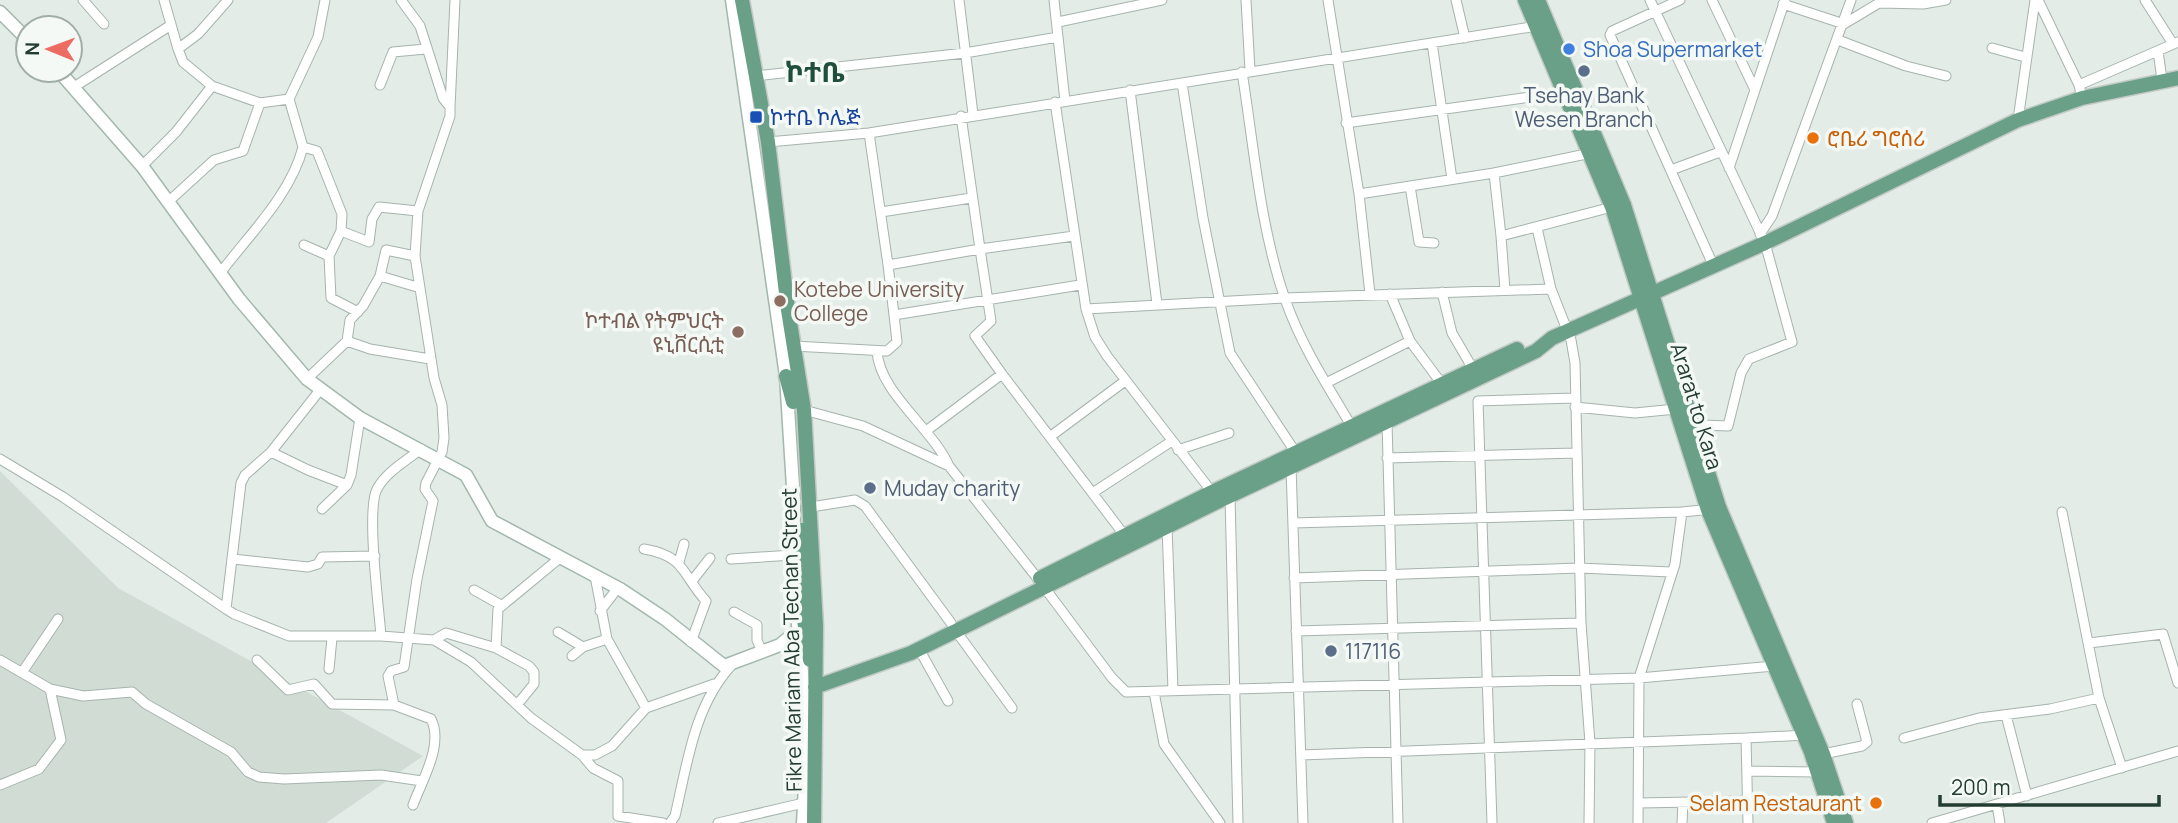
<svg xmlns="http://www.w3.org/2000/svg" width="2178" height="823" font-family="Manrope,'Noto Sans Ethiopic',sans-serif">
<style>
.built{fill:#d1dcd5}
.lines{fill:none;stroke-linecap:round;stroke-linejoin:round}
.street-casing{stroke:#a6b4ad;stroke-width:11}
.secondary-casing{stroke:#a2b8ac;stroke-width:15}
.primary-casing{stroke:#c2c9c6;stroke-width:17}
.street{stroke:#fff;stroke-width:9}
.secondary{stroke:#fff;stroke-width:12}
.primary{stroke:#6aa088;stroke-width:14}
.shop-dot{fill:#3f7fe0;stroke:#f4f9f5;stroke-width:2.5}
.service-dot{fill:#5c6f8a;stroke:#f4f9f5;stroke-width:2.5}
.transit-dot{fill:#1a4fb4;stroke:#f4f9f5;stroke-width:2.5}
.food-dot{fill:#e8710a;stroke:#f4f9f5;stroke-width:2.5}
.education-dot{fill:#8d6e63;stroke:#f4f9f5;stroke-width:2.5}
.labels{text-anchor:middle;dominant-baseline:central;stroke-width:7;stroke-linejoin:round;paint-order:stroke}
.shop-label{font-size:21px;fill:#366cbe;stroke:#f4f9f5;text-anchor:start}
.service-label{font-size:21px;fill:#4e5e75;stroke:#f4f9f5;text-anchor:start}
.transit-label{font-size:21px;fill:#164399;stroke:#f4f9f5;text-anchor:start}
.food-label{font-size:21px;fill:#c56008;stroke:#f4f9f5;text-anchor:start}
.education-label{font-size:21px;fill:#785e54;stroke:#f4f9f5;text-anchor:start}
.street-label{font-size:21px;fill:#243d32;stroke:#f4f9f5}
.district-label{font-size:28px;font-weight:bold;fill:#204e3b;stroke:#f4f9f5}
</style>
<rect width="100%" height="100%" fill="#e3ece7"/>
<path class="built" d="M0 471 118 588 423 756 326 823H0Z"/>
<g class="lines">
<g class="street-casing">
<path id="street" d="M83 0 104 24
M164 0 178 49
M325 0 318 37 289 99 303 147 317 151 342 214 341 231 329 256 331 298 358 312
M959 0 973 114
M1246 0 1250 70
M1328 0 1359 194 1370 294
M1456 0 1465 38
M1650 0 1765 243 1792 342 1749 359 1741 373 1728 426 1703 425
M1680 0 1612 31 1610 35 1714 267
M1712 0 1755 90
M2038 0 2079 85
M2145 0 2173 44
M1880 3 1923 4 1946 0
M1783 4 1844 24 1884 0
M1058 22 1162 0
M1058 37 1065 101
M1838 40 1906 66 1946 76
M1432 43 1452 179
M1992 48 2025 57
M2158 51 2162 80
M1242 72C1254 147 1260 227 1285 299 1301 345 1327 385 1352 427
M755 76 965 53 1058 37 1054 0
M1182 83 1203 218 1230 353 1296 453
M380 85 393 52 426 49
M212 86 183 62 178 49 198 34 228 0
M74 87 171 25
M1130 90 1157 304
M2082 98 2079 85 2178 42
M1055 102 1086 309 1285 298 1551 289
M450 107 455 0
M961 116 980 249 1074 236
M2018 120 2035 0
M1346 123 1566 92
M869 133 888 265
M768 142 869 133 1537 26
M142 166 176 132 212 86 260 103
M1729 168 1785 0
M1671 170 1720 152
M1494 173 1501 236 1612 207
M1410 186 1419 242 1434 243
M1359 194 1494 173 1591 153
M168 202 214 160 243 151 260 103 289 99
M881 212 971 198
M1537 228 1551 289 1571 340 1575 363 1581 623 1590 743 1589 823
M341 231 369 242 372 219 379 207 418 211
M1760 234 1772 216 1851 0
M1501 236 1505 290
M304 245 329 256
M221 272C250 234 291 194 303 147
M380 276 417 287
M1442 292 1452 333 1473 369
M1390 294 1410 341
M1086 309 1095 337 1107 356 1212 492
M894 315 888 265 980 249 991 321 975 336 1002 374
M347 341 370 349 430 359
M793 346 887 351 897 342 894 315 1080 285
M877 351C879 392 932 428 949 466
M307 379 347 341 350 320 363 306 380 276 386 250 415 256
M1326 383 1410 341 1442 384
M320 390 271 452 245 475 241 483 226 609 234 614 289 636H381C379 608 366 510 377 489 386 472 406 461 421 449
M1575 407 1635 413 1676 409
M804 410 863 426 949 466 1038 579
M1387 422 1398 823
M926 431 1002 374 1125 536
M1051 436 1125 381
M1178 450 1229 433
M271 452 308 470 347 485
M1387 458 1576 453
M0 459 63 497 226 609
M1291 467 1303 823
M1094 492 1172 441
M1230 496 1238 823
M811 507 855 500 865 506 951 623
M322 509 347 485 351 475 360 418
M2062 512 2099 698 2122 768
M1293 523 1682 512
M1167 526 1173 690
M644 549C686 556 682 575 706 601L691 642
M233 559 308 567 318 564 322 557 375 556
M731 559 793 555
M679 562 684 544
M595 576 607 639 646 708
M1294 578 1579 568 1671 572
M692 581 710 558
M1044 587 1112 678 1126 692 1639 678 1774 666
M474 590 501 605
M600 611 614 593
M734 612 757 625V640L762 652
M956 631 1012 708
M1296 631 1581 623
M558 632 583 647
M381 636 434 640 471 662 531 718 582 755H595L612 746 646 708 714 684
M434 640 446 633 496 648
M2089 643 2163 634 2178 683
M919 649 948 701
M572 656 583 647 607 639
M0 660 50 689 61 740 39 769 0 785
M257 660 288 690 314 684 332 704 394 705 431 719C444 745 422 780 413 805
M329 669 332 638
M23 671 58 619
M50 689 83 696 132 692 146 704 231 752 248 772 259 777 284 779 381 775 422 781
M1154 692 1164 744 1220 823
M394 705 388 676 391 671 404 667 417 579 433 501 425 489 426 483 442 452 444 438 442 405 434 378 415 256 418 211 450 116V107L443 98 420 26 401 0
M517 705 534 684V672L529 666 496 648 498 609 561 557
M2006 715 2027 796
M1746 738 1807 735
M1904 738 1979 718 2050 709 2099 698
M1823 754 1862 746 1867 742 1857 704
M582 755 593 768 618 781V816L663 823
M1301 755 1746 738 1748 823
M1747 771 1818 772
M1639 803 1748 801
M1997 805 2000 823
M670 823 675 816C687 765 694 706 731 666
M718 823 808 802
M1492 823 1478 401 1575 398
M1638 823 1639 678 1675 564 1682 512 1712 509
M1682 823 1683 802
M1932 823 2178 751"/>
</g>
<g class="secondary-casing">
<path id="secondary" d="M732 0 786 376 794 503 793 564 803 685 806 767 803 823
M0 12 28 40
M58 70 142 166 239 299 307 379 360 418 466 475 492 521 620 589 665 619 724 666 780 645 797 631"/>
</g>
<g class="primary-casing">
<path id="primary" d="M742 0 768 142 788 310 804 410 816 626 814 823
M1525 0 1612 207 1708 510 1811 752 1834 823
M1538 0 1624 205 1719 507 1823 754 1846 823
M786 376 793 402
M802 530 803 613 810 660
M1040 578 1212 492 1517 349
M815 687 911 653 1217 502 1536 351 1552 338 1765 243 2018 120 2082 98 2178 78"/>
</g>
<use href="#street" class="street"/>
<use href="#secondary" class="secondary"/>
<use href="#primary" class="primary"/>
</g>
<circle class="shop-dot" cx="1569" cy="49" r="7"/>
<g class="service-dot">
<circle cx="1584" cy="71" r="7"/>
<circle cx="870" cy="488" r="7"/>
<circle cx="1331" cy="651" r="7"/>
</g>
<rect class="transit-dot" x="749" y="110" width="14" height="14" rx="3.5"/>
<g class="food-dot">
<circle cx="1813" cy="138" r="7"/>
<circle cx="1876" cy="803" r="7"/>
</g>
<g class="education-dot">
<circle cx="780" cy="301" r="7"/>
<circle cx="738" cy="332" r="7"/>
</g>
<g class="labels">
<g class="shop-label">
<text x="1583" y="49">Shoa Supermarket</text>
</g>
<g class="service-label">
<text x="1584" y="95" text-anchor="middle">Tsehay Bank<tspan x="1584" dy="24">Wesen Branch</tspan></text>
<text x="884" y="488">Muday charity</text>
<text x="1345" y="651">117116</text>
</g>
<g class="transit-label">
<text x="770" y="117">ኮተቤ ኮሌጅ</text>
</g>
<g class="food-label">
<text x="1827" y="138">ሮቤሪ ግሮሰሪ</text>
<text x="1862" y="803" text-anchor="end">Selam Restaurant</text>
</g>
<g class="education-label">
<text x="794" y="289">Kotebe University<tspan x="794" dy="24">College</tspan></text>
<text x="724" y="320" text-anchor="end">ኮተብል የትምህርት<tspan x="724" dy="24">ዩኒቨርሲቲ</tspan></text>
</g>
<g class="street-label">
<text transform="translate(1697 406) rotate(73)">Ararat to Kara</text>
<text transform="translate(791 640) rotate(-91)">Fikre Mariam Aba Techan Street</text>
</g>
<g class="district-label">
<text x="815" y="71">ኮተቤ</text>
</g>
</g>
<g transform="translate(49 49) rotate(271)"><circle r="33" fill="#f4f9f5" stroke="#a1aea7" stroke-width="2"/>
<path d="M0-5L12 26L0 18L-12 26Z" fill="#ec6c62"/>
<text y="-10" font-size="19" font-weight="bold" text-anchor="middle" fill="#243d32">N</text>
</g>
<path d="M1940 795v10h219v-10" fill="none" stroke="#243d32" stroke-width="3.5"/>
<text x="1951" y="795" font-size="21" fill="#243d32" stroke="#f4f9f5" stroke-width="5" paint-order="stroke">200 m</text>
</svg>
